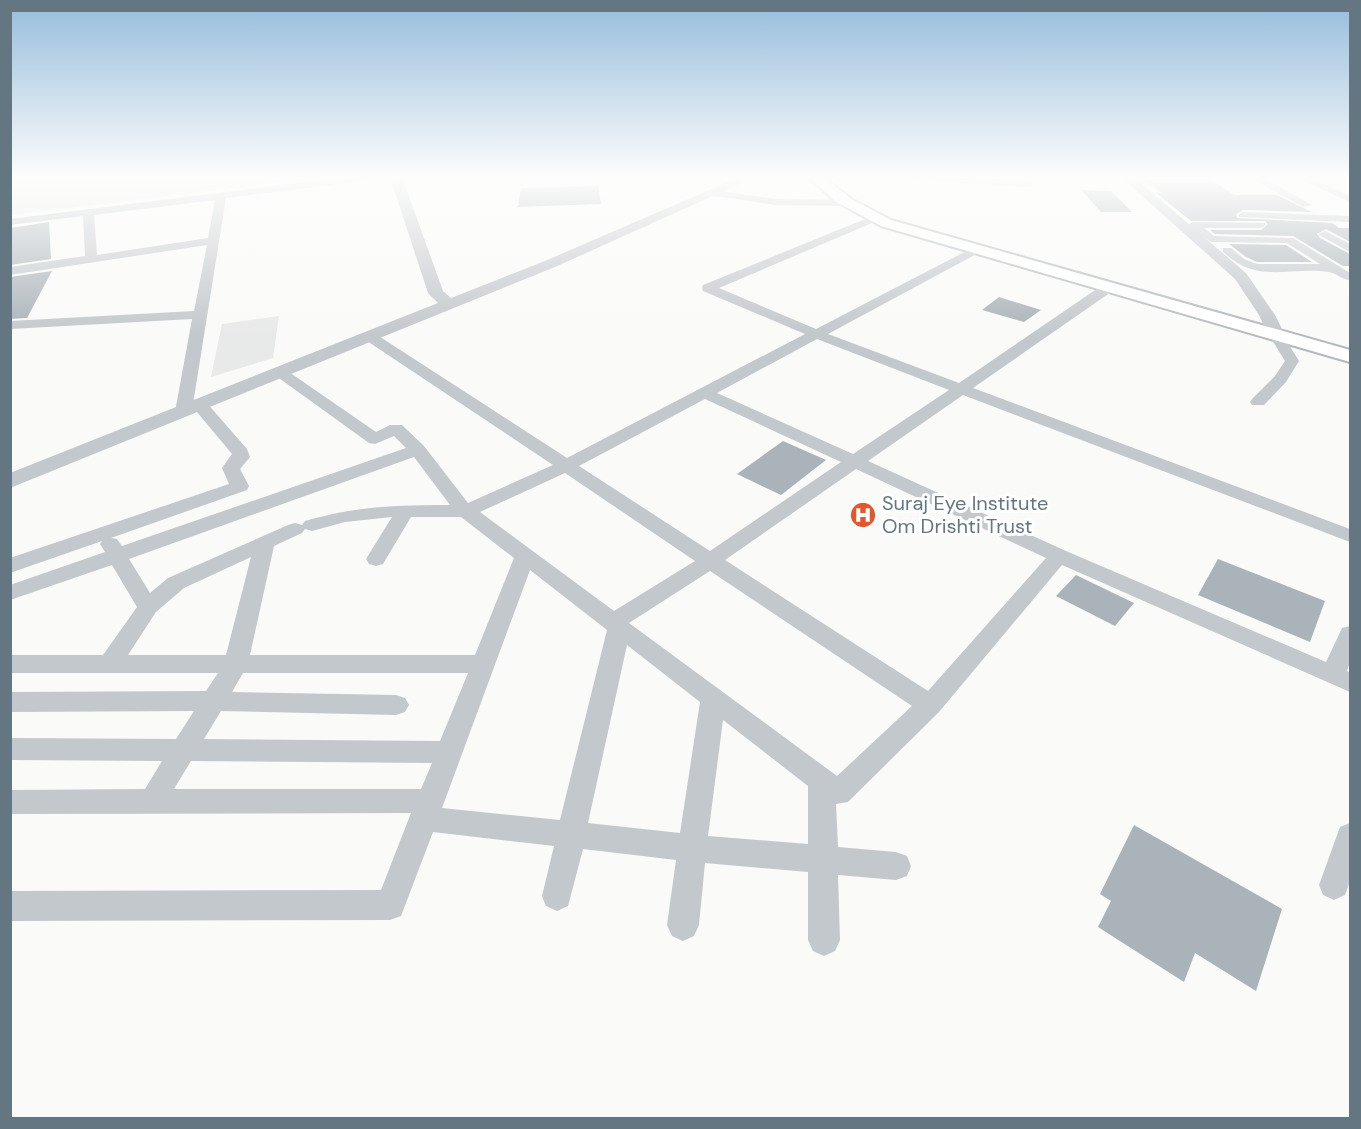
<svg xmlns="http://www.w3.org/2000/svg" width="1361" height="1129" font-family="'DM Sans',sans-serif">
<style>
.built{fill:#e8e9e9}
.building{fill:#aab3b9}
.lines{fill:none;stroke-linecap:round;stroke-linejoin:round}
.secondary-casing{stroke:#b3babf;stroke-width:4}
.minor{fill:#c3c8cc;fill-rule:evenodd}
.tertiary{fill:#c3c8cc;fill-rule:evenodd}
.secondary{fill:#fff;fill-rule:evenodd}
.labels{text-anchor:middle;dominant-baseline:central;stroke-width:6;stroke-linejoin:round;paint-order:stroke}
.poi-label{font-size:20px;fill:#657683;stroke:#fff;text-anchor:start}
</style>
<rect width="100%" height="100%" fill="#fafaf8"/>
<path class="built" d="M11 177H322L11 215Z
M279 316 273 358 211 377 222 324Z"/>
<path class="building" d="M1144 179H1211L1234 195H1277L1312 212 1243 210 1236 214 1237 218 1332 223 1339 228H1350V242L1326 229 1317 234 1320 238 1350 254V266H1343L1293 236 1215 234 1210 230H1261L1268 224 1265 221H1191L1155 192 1162 193Z
M598 186 601 204 518 207 521 188Z
M1081 190 1111 191 1132 212H1101Z
M49 222 51 259 10 265V228Z
M1229 244 1286 245 1312 262H1257L1246 257Z
M52 271 27 318 10 319V277Z
M999 297 1041 310 1024 322 982 310Z
M783 441 826 460 781 495 737 474Z
M1218 559 1325 601 1310 642 1198 595Z
M1076 575 1134 603 1115 626 1056 596Z
M1134 825 1282 909 1256 991 1195 953 1184 982 1098 927 1111 901 1100 894Z"/>
<g class="lines">
<g class="secondary-casing">
<path id="secondary" d="M809 177H823L853 200 891 220 1350 350V362L881 226 835 201Z"/>
</g>
<path class="minor" d="M347 177H377L372 180 226 198 193 404 200 400 206 402 247 449 250 457 240 469 249 486 247 490 111 538 117 539 122 546 406 448 394 436 375 444 369 443 276 376 273 373 276 370H286L376 432 390 425H402L424 446 468 503 553 465 364 339 362 336 364 333H374L567 458 805 334 703 291 702 288 703 285 875 215 880 218 879 220 719 288 816 329 974 247H982V251L828 334 959 383 1104 284H1114L1115 287 1114 290 973 388 1350 529V542L963 395 868 461 1066 551 1326 662 1342 628 1350 626V662L1347 671 1350 673V692L1062 565 939 712 848 802 836 804 838 847 896 852 907 856 911 866 907 876 896 880 838 875 840 940 835 951 824 956 813 951 808 940V872L705 863 699 925 694 936 683 941 672 936 667 925 676 860 583 849 568 906 557 911 546 906 542 896 554 846 433 832 401 916 390 920 10 921V891L381 890 411 813 10 814V790L145 789 162 761 10 760V738L176 739 194 711 10 712V692L206 691 218 673H10V655H103L137 607 112 565 10 600V585L105 552 100 544 102 541 10 573V558L229 484 222 468 232 454 192 406 189 415H177L175 412 192 319 10 329V321L194 311 207 245 10 275V267L85 256 83 216 10 225V219ZM215 200 208 238 97 255 94 215ZM817 339 949 390 853 454 717 393ZM705 399 841 462 710 551 579 466ZM414 457 450 505C397 505 357 506 305 521L302 525 295 523 288 525 168 578 150 593 129 559ZM856 469 1046 558 928 691 725 560ZM565 473 695 561 614 611 480 512ZM392 517 366 559 369 564 376 566 383 564 411 517H461L514 558 475 655H250L274 546 302 533 305 529 312 531 345 522ZM251 557 226 655H128L156 612 184 588ZM530 570 607 630 560 820 442 808ZM710 571 912 706 837 776 629 623ZM627 645 700 702 680 833 588 823ZM243 673H468L440 741 204 739 221 711 396 715 405 712 409 705 405 698 396 695 232 692ZM723 720 808 786V844L708 836ZM191 761 432 763 421 789H174Z
M910 177H967L1028 181 1033 184 1028 187 920 180 911 181Z
M1249 177H1262L1312 205 1303 207Z
M1294 177H1308L1350 196V202Z
M713 190 776 199 847 200 852 203 847 206 776 205 709 195V191Z
M1243 212 1350 216V222L1239 217 1238 215Z
M1193 222 1265 223 1266 225 1261 228H1204L1214 236 1293 238 1350 273V280C1342 280 1337 273 1329 272 1288 266 1258 285 1223 252V248H1231L1244 259 1257 264H1320L1287 243 1211 242 1189 227 1188 225Z
M1325 231 1350 244V252L1321 236 1319 234Z
M1276 331 1281 332 1299 361 1286 382 1264 405H1252L1250 402 1252 399 1275 376 1285 361 1269 335Z
M1350 823V881L1345 895 1334 900 1323 895 1319 885 1340 827Z"/>
<path class="tertiary" d="M390 177H402L443 291 451 298 545 261 739 177H755L555 267 10 488V473L438 303 428 293Z
M1121 177H1134L1246 273 1275 315 1285 335 1282 339H1270L1259 315 1235 279Z"/>
<use href="#secondary" class="secondary"/>
</g>
<linearGradient id="sky" x2="0" y2="1"><stop stop-color="#96bcdc"/><stop offset="0.53" stop-color="#fdfdfc"/><stop offset="1" stop-color="#fdfdfc" stop-opacity="0"/></linearGradient>
<rect width="1361" height="335" fill="url(#sky)"/>
<defs>
<g id="hospital-disc" transform="scale(1.35)"><circle r="9.5" fill="#e4572e" stroke="#fff"/><path d="M-5-5h3v3.5h4V-5h3V5h-3V1.5h-4V5h-3Z" fill="#fff"/></g>
</defs>
<g fill-rule="evenodd">
<use href="#hospital-disc" x="863" y="515"/>
</g>
<g class="labels">
<g class="poi-label">
<text x="882" y="503">Suraj Eye Institute<tspan x="882" dy="23">Om Drishti Trust</tspan></text>
</g>
</g>
<rect width="1361" height="1129" fill="none" stroke="#657683" stroke-width="24"/>
</svg>
